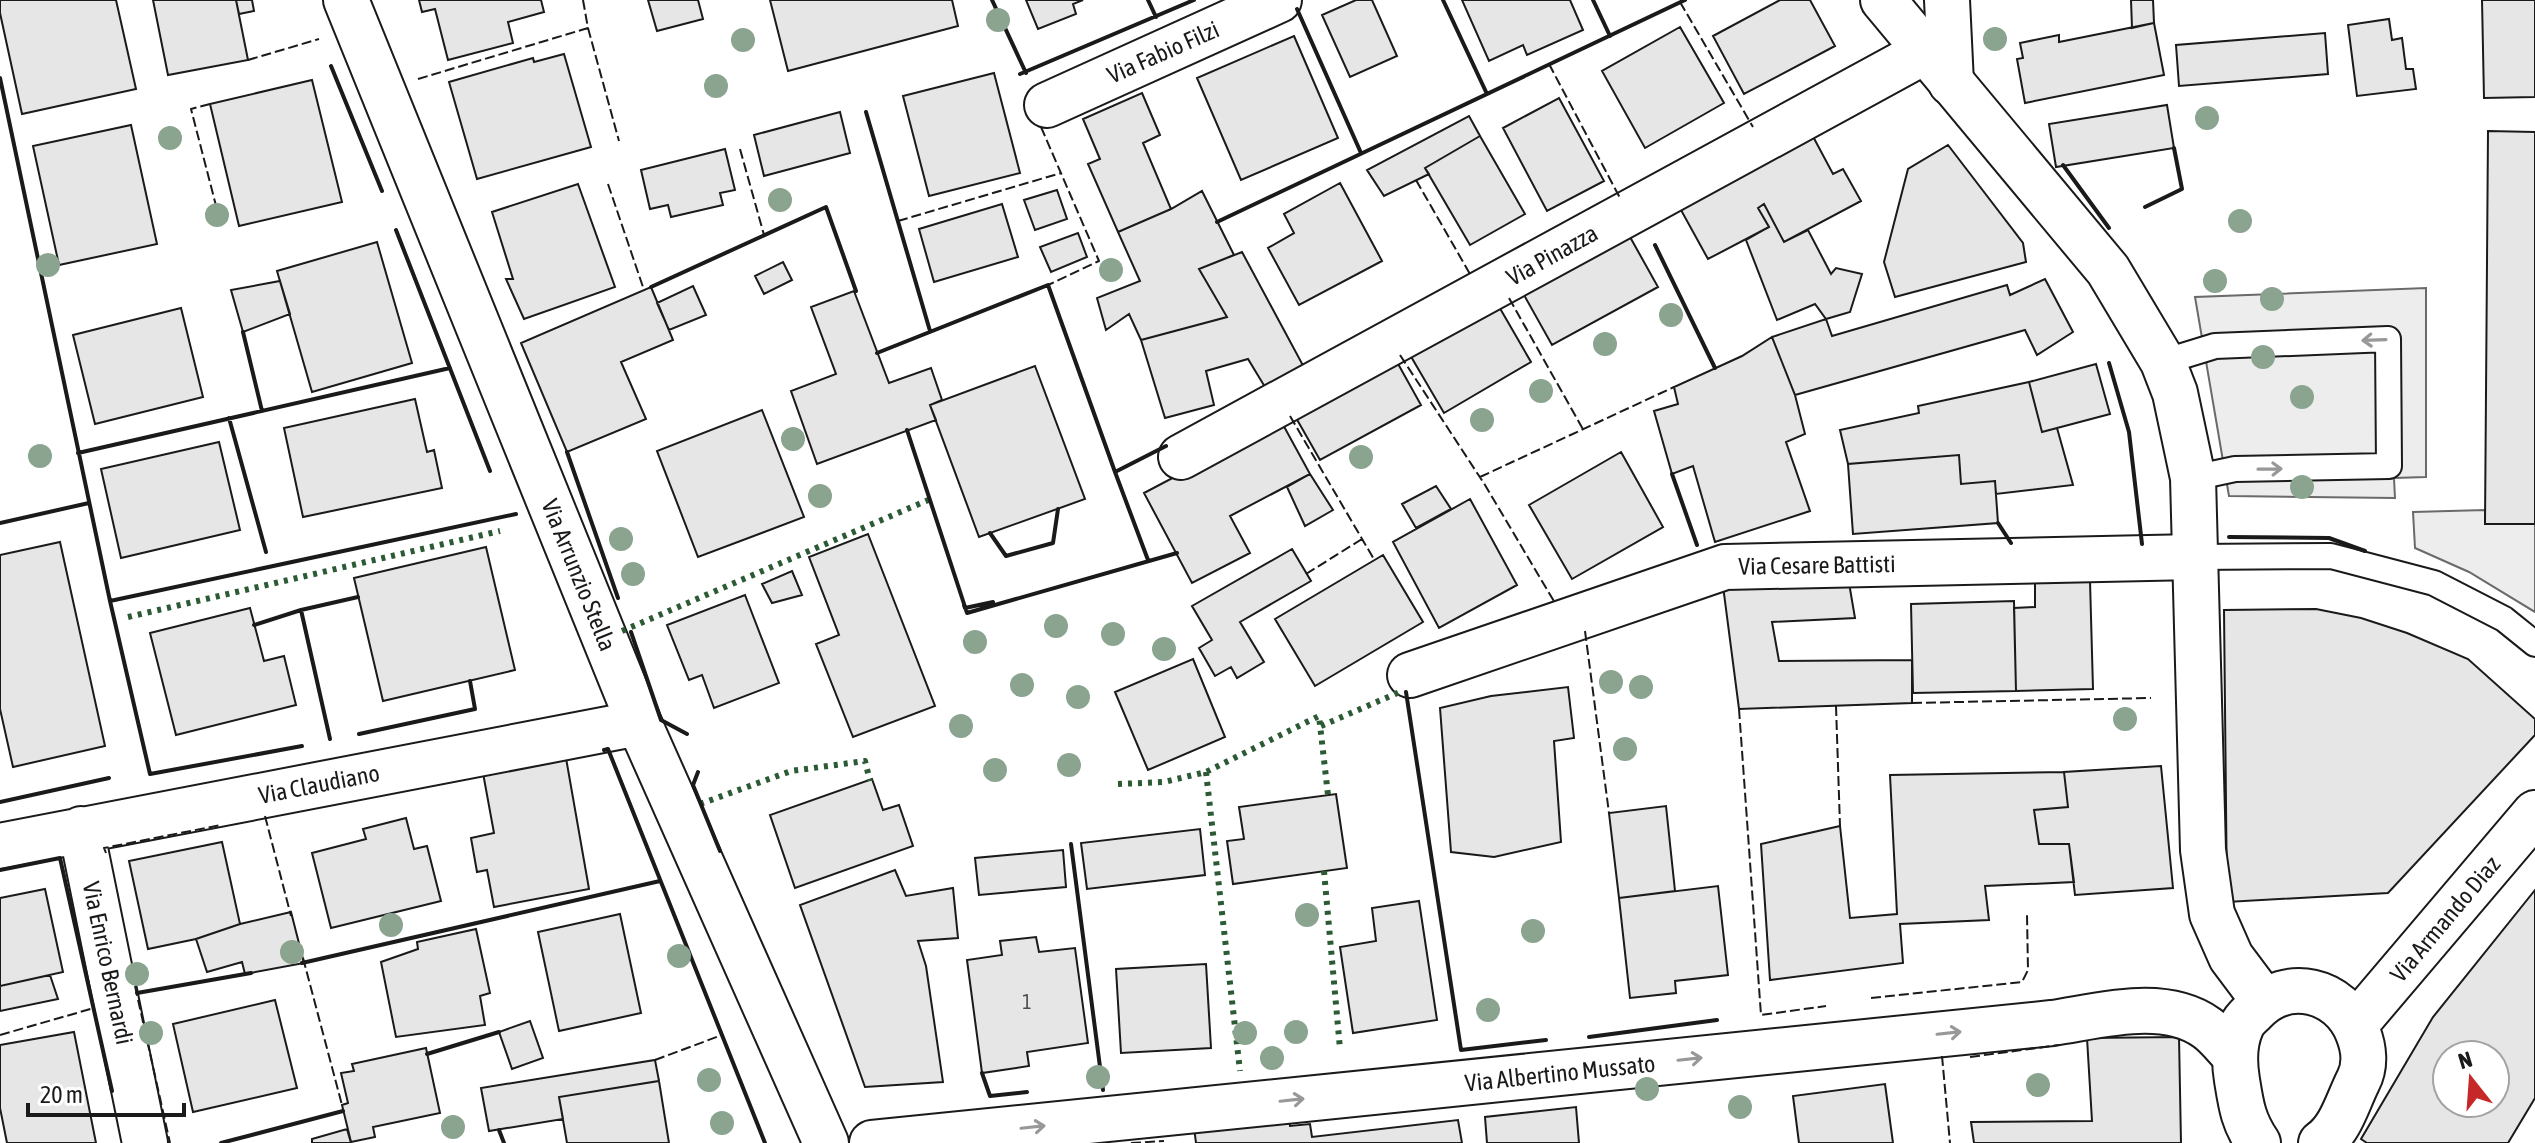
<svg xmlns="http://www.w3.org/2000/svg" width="2535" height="1143" font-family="'Asap Condensed',sans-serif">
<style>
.built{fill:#ededed;stroke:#6a6a6a;stroke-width:2}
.building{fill:#e6e6e6;stroke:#1a1a1a;stroke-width:2;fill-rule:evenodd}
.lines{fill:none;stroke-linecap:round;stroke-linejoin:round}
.service-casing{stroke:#1a1a1a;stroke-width:28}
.minor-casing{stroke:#1a1a1a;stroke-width:48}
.tertiary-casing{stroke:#1a1a1a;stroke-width:48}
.service{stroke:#fff;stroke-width:24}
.minor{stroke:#fff;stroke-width:44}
.tertiary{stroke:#fff;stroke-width:44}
.hedge{stroke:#2b5a34;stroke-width:6;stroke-dasharray:4 6;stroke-linecap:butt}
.fence{stroke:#1a1a1a;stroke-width:2;stroke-dasharray:10 4;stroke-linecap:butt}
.wall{stroke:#1a1a1a;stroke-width:4}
.tree{fill:#8aa48f}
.oneway{stroke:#989898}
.labels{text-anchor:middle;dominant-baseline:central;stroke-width:6;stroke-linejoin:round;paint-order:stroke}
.number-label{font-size:20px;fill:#4d4d4d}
.street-label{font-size:24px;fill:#1a1a1a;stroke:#fff}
</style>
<rect width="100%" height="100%" fill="#fff"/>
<path class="built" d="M2426 288V477L2394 478 2395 498 2229 496 2195 297Z
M2485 510V524H2535V612L2469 572 2415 548 2413 512Z"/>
<path class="building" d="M0 0H116L136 89 22 114 0 13Z
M153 0H236L248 60 168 75Z
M236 0H252L254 11 239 14Z
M419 0H541L544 12 508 22 513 43 448 60 435 9 422 12Z
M648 0H698L703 19 657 31Z
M770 0H952L958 26 788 71Z
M1026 0H1083L1073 4 1076 14 1038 29Z
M1356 0H1372L1397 56 1350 77 1322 15Z
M1462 0H1570L1583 30 1527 55 1523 45 1489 61Z
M1780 0H1810L1835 46 1744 94 1713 36Z
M2131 0H2153L2154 23 2132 28Z
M2482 0H2535V97L2484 98Z
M2389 19 2392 40 2402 38 2406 69H2413L2416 89 2357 96 2348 25Z
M2154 23 2164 75 2025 103 2017 59 2023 58 2020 43 2059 35V42Z
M1680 27 1724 103 1645 148 1602 71Z
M2325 33 2328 74 2179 86 2176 45Z
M1294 36 1338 138 1241 180 1197 78Z
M564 54 591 147 477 179 449 82 533 58 534 62Z
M994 73 1020 173 929 196 903 96Z
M312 80 342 202 239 226 210 104Z
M1142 93 1160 135 1143 143 1171 209 1118 232 1088 164 1100 159 1083 119Z
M1559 98 1604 181 1547 211 1503 128Z
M2167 105 2174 148 2056 167 2049 124Z
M840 112 850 153 764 176 754 135Z
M1469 116 1480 136 1425 168 1429 174 1384 196 1367 170Z
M131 125 157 244 59 265 33 146Z
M1809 129 1833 174 1843 169 1861 201 1784 242 1764 204 1758 208 1769 227 1708 259 1676 201Z
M2488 131 2535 132V524H2485Z
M1480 136 1525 214 1470 245 1425 168Z
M1948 145 2023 243 2026 262 1895 297 1884 262 1908 169Z
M725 149 735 190 720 193 723 205 671 217 668 205 650 209 641 170Z
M1340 183 1382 261 1299 305 1268 248 1294 233 1284 214Z
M578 184 615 287 524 319 506 279H513L492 212Z
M1057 190 1067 219 1035 230 1024 200Z
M1202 191 1234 255 1199 269 1227 317 1141 340 1129 314 1106 330 1097 298 1140 281 1118 232 1171 209Z
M1002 204 1018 257 934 282 919 229Z
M1764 204 1784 242 1808 230 1831 274 1836 268 1862 274 1850 312 1826 319 1815 304 1777 320 1746 240 1769 227 1758 208Z
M1625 228 1658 287 1552 345 1519 286Z
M1078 233 1087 257 1051 272 1040 247Z
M377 242 412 363 312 392 277 271Z
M1242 252 1306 371 1268 392 1248 359 1206 371 1214 405 1165 418 1141 340 1227 317 1199 269Z
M783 262 792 280 764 294 755 276Z
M2045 279 2073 332 2037 355 2025 330 1795 395 1772 337 1826 319 1832 336 2007 285 2010 295Z
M280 281 290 314 243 332 231 290Z
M693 286 706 315 669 330 657 303Z
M651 287 673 340 621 362 646 419 567 452 521 343Z
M854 291 889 383 931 368 942 400 930 405 936 420 817 464 791 391 836 374 811 307Z
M1494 298 1531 362 1444 413 1406 348Z
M181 308 203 397 95 424 73 335Z
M1772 337 1795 395 1805 434 1786 442 1810 511 1715 542 1693 466 1672 474 1654 411 1678 404 1674 387 1742 356Z
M1392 353 1421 405 1320 460 1295 416Z
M2096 364 2110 414 2042 432 2029 382Z
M1035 366 1085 499 979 537 930 405Z
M2029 382 2042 432 2057 428 2073 485 1996 494 1995 481 1961 484 1959 455 1848 464 1840 430 1919 413 1918 406Z
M415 399 427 452 434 450 442 488 303 517 284 428Z
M762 410 804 517 698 557 657 451Z
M1281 421 1310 474 1230 516 1250 553 1192 583 1144 493Z
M219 442 240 530 121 558 101 469Z
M1621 452 1663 527 1572 579 1529 505Z
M1959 455 1961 484 1995 481 1998 523 1853 534 1848 464Z
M1310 474 1333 510 1305 526 1287 487Z
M1436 486 1451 509 1416 528 1402 504Z
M1470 499 1517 585 1439 628 1393 542Z
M868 534 935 706 853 737 816 644 839 635 809 557Z
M60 542 105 746 13 767 0 709V555Z
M486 547 515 670 383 701 354 578Z
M1292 549 1311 581 1240 622 1264 662 1237 678 1231 667 1215 676 1199 648 1212 640 1192 606Z
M1383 555 1423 622 1315 686 1275 619Z
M792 571 802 595 772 603 762 584Z
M1848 577 1855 618 1772 622 1779 661 1912 660V703L1739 709 1723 586Z
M2090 581 2093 689 2016 691 2014 608 2035 607V583Z
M745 595 779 683 714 708 702 675 689 680 667 625Z
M2014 601 2016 691 1913 693 1911 604Z
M250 608 264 661 284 656 296 705 176 735 150 633Z
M2316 609 2361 618 2407 633 2468 659 2535 719V735L2388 893 2227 902 2224 610Z
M1193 659 1225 737 1148 770 1115 692Z
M1568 687 1574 738 1554 741 1561 842 1494 857 1451 852 1440 708 1491 696Z
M566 758 589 889 494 907 487 870 477 872 471 838 494 833 483 773Z
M2161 766 2173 888 2075 895 2069 844H2039L2034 810 2068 807 2064 772Z
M2064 772 2068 807 2034 810 2039 844H2069L2074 882 1985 886 1989 920 1900 924 1903 963 1770 980 1761 844 1840 826 1850 918 1897 914 1890 775Z
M872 779 883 810 899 805 913 846 795 888 770 815Z
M1336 794 1347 868 1233 884 1227 841 1244 839 1239 807Z
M1666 806 1675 891 1619 898 1609 813Z
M406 818 414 849 427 846 441 901 331 928 312 853 366 839 363 829Z
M1200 829 1205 875 1087 889 1081 843Z
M222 842 240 924 196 939 148 949 129 861Z
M1063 850 1066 887 979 895 975 858Z
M895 870 906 896 953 888 958 938 918 941 926 966 943 1082 865 1087 800 905Z
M1718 886 1728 975 1675 981 1676 993 1630 998 1619 898Z
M45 889 63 972 0 986V898Z
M2535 890V1098L2508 1143H2367L2361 1139 2433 1017ZM2447 1055H2495V1103H2447Z
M1419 901 1437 1020 1353 1033 1340 947 1376 941 1372 908Z
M291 912 304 963 245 974 242 962 207 972 196 939 240 924Z
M620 914 641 1013 559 1031 538 932Z
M476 929 490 993 480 996 485 1025 396 1037 381 962 418 949 417 942Z
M1036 937 1039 952 1075 948 1088 1043 1027 1052 1029 1066 982 1073 967 960 1002 955 1000 941Z
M1206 964 1211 1048 1121 1053 1116 969Z
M50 975 58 999 0 1011V986Z
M275 1000 297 1088 193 1112 173 1024Z
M530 1021 543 1058 512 1069 499 1032Z
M74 1032 96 1143H7L0 1108V1045Z
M2179 1037 2181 1143H1974L1971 1122 2092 1121 2087 1038Z
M426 1048 440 1113 373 1127 375 1137 351 1142 342 1105 348 1103 341 1073 354 1071 352 1064Z
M655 1060 659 1081 559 1097 563 1119 489 1131 481 1088Z
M659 1081 669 1143H567L559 1097Z
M1885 1084 1893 1143H1799L1793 1096Z
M1576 1107 1579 1143H1487L1485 1117Z
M1288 1109 1290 1126 1310 1124 1312 1137 1458 1120 1462 1143H1196L1193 1120Z
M347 1129 351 1143H312V1139Z"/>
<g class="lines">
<g class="service-casing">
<path id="service" d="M2163 362 2215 346 2388 339 2389 466 2235 469 2193 478
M2195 557 2331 556 2434 583 2504 619 2535 644"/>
</g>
<g class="minor-casing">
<path id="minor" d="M346 0 639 723 826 1143
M1947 0 1951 83
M1047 105 1279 0
M1181 457 1924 52
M1410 675 1725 567 2195 557
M81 829 145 1143
M0 846 639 723
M872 1143 2052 1023C2100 1016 2164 997 2207 1028 2217 1035 2226 1047 2234 1055"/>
</g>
<g class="tertiary-casing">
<path id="tertiary" d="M1883 0 2108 270 2163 362 2175 393 2193 478 2203 850 2212 914 2231 957 2264 1001
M2355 1025 2535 813
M2258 1143C2243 1121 2241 1105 2237 1080 2234 1062 2234 1042 2242 1025 2244 1020 2250 1015 2254 1011 2287 976 2341 989 2358 1033 2364 1048 2366 1066 2358 1081 2347 1103 2341 1129 2321 1143"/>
</g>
<use href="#service" class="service"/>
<use href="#minor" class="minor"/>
<use href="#tertiary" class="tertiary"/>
<path class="hedge" d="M128 617 500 531
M622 631 933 498
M1321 726 1402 691
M1206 772 1240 1071
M1118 784 1164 782 1206 772 1319 716 1328 795
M700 804 791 771 865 761 870 781
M1324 871 1340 1049"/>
<path class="fence" d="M1680 2 1753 127
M588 28 619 141
M248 60 319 39
M1549 64 1620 198
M418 79 588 28 583 0
M210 104 191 109 221 225
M1041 127 1099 261 1048 285
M740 149 764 235
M1416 180 1470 274
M608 184 644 290
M898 221 1061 173
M1509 298 1584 431
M1400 355 1485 485 1555 603
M1290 416 1375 561
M1480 477 1674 387
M1306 574 1362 539
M1585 631 1609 813
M1912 703 2151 698
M1836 706 1840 826
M1739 709 1761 1015 1826 1006
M265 816 291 916
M106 853 104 848 221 825
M303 958 342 1105
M135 986 170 1143
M1871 998 2022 982 2028 970 2027 915
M0 1035 94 1008
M1942 1056 1950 1143
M1970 1057 2059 1045
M655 1060 722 1035
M1131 1143 1164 1141"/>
<path class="wall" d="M992 0 1026 73
M1148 0 1156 17
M1443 0 1487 94
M1593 0 1610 36
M1297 9 1361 153
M331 66 382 191
M1020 74 1194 0
M0 78 110 601 516 514
M866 112 930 331
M2063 165 2109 228
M2145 207 2182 189 2174 148
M1217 222 1685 0
M396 230 490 471
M1655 245 1715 368
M651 287 826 207 856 291
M243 332 262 411
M877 353 1048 285 1115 472
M2109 363 2129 432 2142 544
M229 418 266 552
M907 430 967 613 1177 553
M567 452 618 598
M78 453 450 368
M1672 474 1697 545
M0 523 89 503
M1998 523 2011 543
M990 533 1006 556 1053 543 1058 509
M2229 537 2329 538 2365 551
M1148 560 1115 472 1166 446
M110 601 150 774 302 746
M964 605 965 608 993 602
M254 625 301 610
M631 632 661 720 687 734
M1406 692 1461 1050 1546 1040
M359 734 475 709 470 681
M330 739 301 610 358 597
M604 750 608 749 765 1143
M698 772 693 785 720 851
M0 802 109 778
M1071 844 1103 1090
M0 870 60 858 112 1091
M302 963 660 881
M137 993 251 973
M1589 1037 1717 1020
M427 1054 499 1032
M982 1073 990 1096 1027 1092
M499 1130 504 1143
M221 1143 343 1111"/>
</g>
<g class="tree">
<circle cx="998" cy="20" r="12"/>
<circle cx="1995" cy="39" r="12"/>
<circle cx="743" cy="40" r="12"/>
<circle cx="716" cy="86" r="12"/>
<circle cx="2207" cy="118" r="12"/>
<circle cx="170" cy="138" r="12"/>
<circle cx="780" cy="200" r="12"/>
<circle cx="217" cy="215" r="12"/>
<circle cx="2240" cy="221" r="12"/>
<circle cx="48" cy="265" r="12"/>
<circle cx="1111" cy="270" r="12"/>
<circle cx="2215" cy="281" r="12"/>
<circle cx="2272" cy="299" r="12"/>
<circle cx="1671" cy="315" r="12"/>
<circle cx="1605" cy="344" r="12"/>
<circle cx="2263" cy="357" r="12"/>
<circle cx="1541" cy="391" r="12"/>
<circle cx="2302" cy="397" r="12"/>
<circle cx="1482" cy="420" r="12"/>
<circle cx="793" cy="439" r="12"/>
<circle cx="40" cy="456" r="12"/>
<circle cx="1361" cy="457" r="12"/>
<circle cx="2302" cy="487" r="12"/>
<circle cx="820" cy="496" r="12"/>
<circle cx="621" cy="539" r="12"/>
<circle cx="633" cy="574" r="12"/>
<circle cx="1056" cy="626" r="12"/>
<circle cx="1113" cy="634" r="12"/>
<circle cx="975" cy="642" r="12"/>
<circle cx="1164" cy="649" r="12"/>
<circle cx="1611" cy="682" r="12"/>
<circle cx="1022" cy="685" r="12"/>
<circle cx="1641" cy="687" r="12"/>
<circle cx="1078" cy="697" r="12"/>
<circle cx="2125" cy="719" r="12"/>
<circle cx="961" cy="726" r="12"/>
<circle cx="1625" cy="749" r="12"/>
<circle cx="1069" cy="765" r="12"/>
<circle cx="995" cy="770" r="12"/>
<circle cx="1307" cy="915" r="12"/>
<circle cx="391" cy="925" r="12"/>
<circle cx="1533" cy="931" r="12"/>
<circle cx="292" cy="952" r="12"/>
<circle cx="679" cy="956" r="12"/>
<circle cx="137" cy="974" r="12"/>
<circle cx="1488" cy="1010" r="12"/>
<circle cx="1296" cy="1032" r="12"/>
<circle cx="151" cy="1033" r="12"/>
<circle cx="1245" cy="1033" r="12"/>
<circle cx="1272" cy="1058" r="12"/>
<circle cx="1098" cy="1077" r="12"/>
<circle cx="709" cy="1080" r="12"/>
<circle cx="2038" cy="1085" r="12"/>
<circle cx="1647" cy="1089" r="12"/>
<circle cx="1740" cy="1107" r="12"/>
<circle cx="722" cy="1123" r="12"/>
<circle cx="453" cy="1127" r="12"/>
</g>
<defs><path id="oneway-shaft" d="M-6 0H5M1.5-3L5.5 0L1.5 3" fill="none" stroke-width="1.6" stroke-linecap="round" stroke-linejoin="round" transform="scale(2)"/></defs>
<g class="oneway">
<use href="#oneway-shaft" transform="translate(2374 340) rotate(178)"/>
<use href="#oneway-shaft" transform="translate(2270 469) rotate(-1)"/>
<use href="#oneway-shaft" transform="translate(1949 1033) rotate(-6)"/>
<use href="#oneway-shaft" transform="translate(1690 1059) rotate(-6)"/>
<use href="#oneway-shaft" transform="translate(1292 1100) rotate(-6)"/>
<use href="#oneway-shaft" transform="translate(1033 1127) rotate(-6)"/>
</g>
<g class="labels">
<g class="number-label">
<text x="1027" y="1001">1</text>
</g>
<g class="street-label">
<text transform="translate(1163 52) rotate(-24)">Via Fabio Filzi</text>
<text transform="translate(1552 255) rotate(-29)">Via Pinazza</text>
<text transform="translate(1817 565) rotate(-1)">Via Cesare Battisti</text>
<text transform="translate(579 575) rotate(68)">Via Arrunzio Stella</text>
<text transform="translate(319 784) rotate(-11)">Via Claudiano</text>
<text transform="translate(2445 919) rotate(-50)">Via Armando Diaz</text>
<text transform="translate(108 963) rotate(78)">Via Enrico Bernardi</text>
<text transform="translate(1560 1073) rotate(-6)">Via Albertino Mussato</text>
</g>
</g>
<g transform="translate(2471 1079) rotate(343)"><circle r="38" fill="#ffffff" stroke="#a3a3a3" stroke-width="2"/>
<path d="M0-6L14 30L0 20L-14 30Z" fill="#c62828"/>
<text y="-12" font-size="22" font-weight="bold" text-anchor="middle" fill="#1a1a1a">N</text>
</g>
<path d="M28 1103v12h156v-12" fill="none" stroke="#1a1a1a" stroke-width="4"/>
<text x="40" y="1103" font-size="24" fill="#1a1a1a" stroke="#ffffff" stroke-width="6" paint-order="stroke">20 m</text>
</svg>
